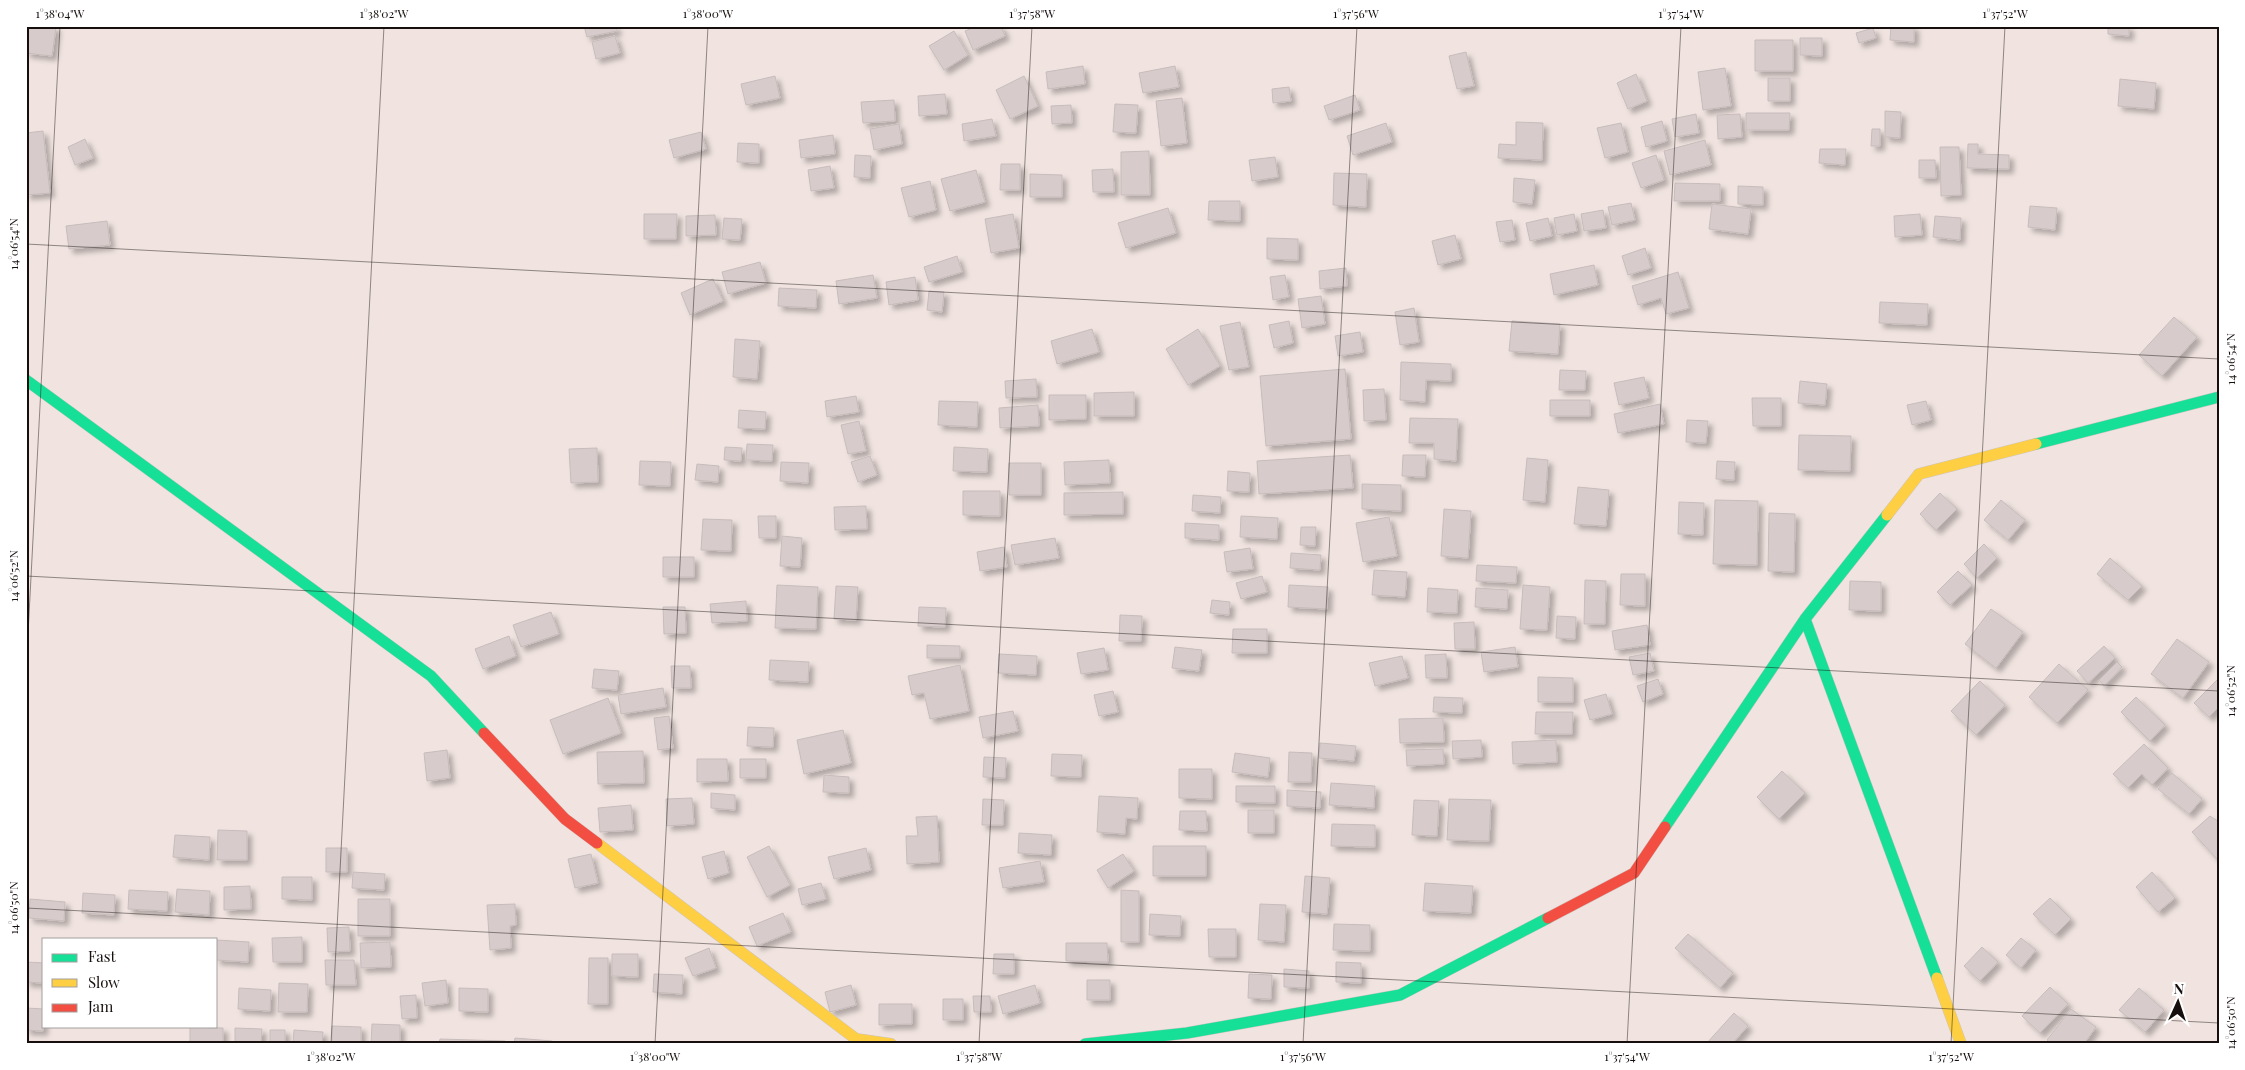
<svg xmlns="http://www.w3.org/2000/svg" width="2245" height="1070" font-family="'Playfair Display',serif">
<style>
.building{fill:#d7cccb;stroke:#c7bcbb;filter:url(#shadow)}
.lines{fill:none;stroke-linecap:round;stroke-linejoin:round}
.fast-casing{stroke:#ccc3c0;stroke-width:12}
.slow-casing{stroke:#ccc3c0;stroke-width:12}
.jam-casing{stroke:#ccc3c0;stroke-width:12}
.fast{stroke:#16e098;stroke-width:11}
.slow{stroke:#ffcf43;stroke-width:11}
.jam{stroke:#f24e42;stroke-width:11}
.ticks{fill:none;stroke:#160f0d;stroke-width:1;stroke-opacity:0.45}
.neatline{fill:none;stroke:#160f0d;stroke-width:2}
.ticks-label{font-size:12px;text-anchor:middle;fill:#160f0d}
</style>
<defs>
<filter id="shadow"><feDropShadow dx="4.5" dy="4.5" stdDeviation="2.5" flood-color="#0004"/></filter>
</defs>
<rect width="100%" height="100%" fill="#f1e4e0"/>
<path class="building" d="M26 26 56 27 52 56 26 53Z
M584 26H616L617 31 587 37Z
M977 26H1001L1005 36 973 50 965 31Z
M1891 26H1914V42L1890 40Z
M2108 26H2129V36L2108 34Z
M1873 28 1876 38 1859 43 1856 33Z
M954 31 968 55 944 70 929 46Z
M615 36 620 53 596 59 592 42Z
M1800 38H1822V56L1800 55Z
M1755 40H1793V71H1755Z
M1466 52 1474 86 1457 89 1449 56Z
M1083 66 1085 84 1048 89 1046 72Z
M1175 66 1179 87 1143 93 1139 73Z
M1725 68 1731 106 1703 110 1698 72Z
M1636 74 1647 101 1628 109 1617 83Z
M775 76 780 98 746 105 741 84Z
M1024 76 1038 106 1010 119 996 90Z
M1768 78H1790V101H1768Z
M2120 79 2156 83 2154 109 2118 106Z
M1289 87 1291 101 1273 103 1272 89Z
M945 94 947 114 919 116 918 96Z
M1355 95 1360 110 1329 120 1324 106Z
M1182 98 1187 143 1161 146 1156 101Z
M894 100 895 121 863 123 861 102Z
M1115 104 1138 105 1136 133 1113 132Z
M1071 105 1072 123 1052 124 1051 106Z
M1885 111 1901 112 1900 138 1885 137Z
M1746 113H1790L1789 130H1746Z
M1696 114 1699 133 1675 137 1672 119Z
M1740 114 1742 137 1718 139 1717 115Z
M992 119 996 136 964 141 962 124Z
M1662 121 1667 141 1646 147 1641 127Z
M1516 122 1543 123 1542 160 1498 158 1499 144 1516 145Z
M1386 123 1392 142 1353 155 1347 136Z
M1621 123 1628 152 1605 158 1597 128Z
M899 124 902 144 874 150 870 129Z
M1872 129H1880V146H1871Z
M43 131 50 193 26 195V133Z
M701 132 706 149 674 158 669 140Z
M833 135 835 154 801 158 799 140Z
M85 139 93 158 75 165 68 147Z
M1705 140 1711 165 1670 175 1664 151Z
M738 143 759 144V163L737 162Z
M1968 144H1978V154L2009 155V169L1967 168Z
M1940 147H1959L1961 195 1941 196Z
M1820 149H1846L1845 165 1819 163Z
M1149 151 1150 195H1121V152Z
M855 155 871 156 870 178 854 177Z
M1656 155 1664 180 1641 188 1632 163Z
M1275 157 1278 177 1252 181 1249 160Z
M1919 160H1935L1936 178H1919Z
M1001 164H1020V190H1000Z
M830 166 834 188 811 191 808 170Z
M1113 169 1114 192H1093L1092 170Z
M976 170 985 202 950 211 941 179Z
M1334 173 1367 174 1366 207 1333 205Z
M1030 174 1062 175V197H1030Z
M1514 178 1535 180 1532 204 1513 202Z
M930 181 936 210 909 217 901 188Z
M1675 183 1720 184V201H1674Z
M1738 186 1763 187V205L1738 204Z
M1209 201H1240V221L1208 220Z
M1631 203 1635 220 1612 225 1608 207Z
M1712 204 1751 209 1748 234 1709 229Z
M2030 206 2057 208 2055 230 2028 227Z
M1168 208 1176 233 1126 248 1118 223Z
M1603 210 1606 228 1584 231 1581 214Z
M644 214H677L676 239H644Z
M1013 214 1019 248 991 253 985 219Z
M1574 214 1577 231 1557 235 1554 218Z
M1920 214 1922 235 1895 237 1894 216Z
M715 215 716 235 686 236V216Z
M1935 216 1961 218 1960 240 1933 237Z
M724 218 742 219 740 240 722 239Z
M1548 218 1552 236 1530 241 1526 223Z
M1512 220 1515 240 1500 242 1496 222Z
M107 221 110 245 69 249 66 226Z
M1455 235 1461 259 1438 265 1432 241Z
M1267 238 1298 239V260L1267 259Z
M1645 248 1651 268 1628 275 1622 256Z
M957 256 962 272 929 282 924 267Z
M760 262 766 283 728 294 722 272Z
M1594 265 1598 285 1554 295 1550 274Z
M1346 268 1347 286 1320 289 1319 271Z
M1678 272 1689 308 1666 314 1661 298 1638 305 1632 286Z
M873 275 877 298 839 304 836 281Z
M1285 275 1289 297 1273 300 1270 277Z
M915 277 918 300 889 305 886 282Z
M713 279 723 301 690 315 681 293Z
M779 288 817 290 816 308 778 306Z
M929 291 944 292 942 312 927 310Z
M1321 296 1325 324 1302 328 1298 299Z
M1880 302 1928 304 1927 325 1879 323Z
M1414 308 1419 342 1400 345 1395 312Z
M2174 317 2197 337 2162 376 2139 355Z
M1289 321 1293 343 1274 348 1269 325Z
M1512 321 1560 324 1558 354 1509 351Z
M1240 322 1249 367 1229 370 1220 326Z
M1092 329 1099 352 1057 364 1051 341Z
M1198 329 1220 366 1188 385 1166 349Z
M1360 332 1363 352 1338 356 1335 336Z
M735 339 760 341 757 379 733 377Z
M1401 362 1451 364V381L1426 380 1425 402 1400 400Z
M1345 369 1351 439 1266 446 1260 376Z
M1560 370 1586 371 1585 390H1559Z
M1644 377 1649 398 1619 405 1614 383Z
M1036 379 1037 397 1006 398 1005 381Z
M1800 381 1827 384 1825 405 1798 403Z
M1384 389 1386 420 1364 421 1363 390Z
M1134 392V416H1094V393Z
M1049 395H1086V419L1049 420Z
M856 396 859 412 827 417 825 401Z
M1752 398H1781V426H1753Z
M1550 400H1590V416H1550Z
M939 401 978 402 977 427 938 425Z
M1926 401 1931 420 1912 425 1907 405Z
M1660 404 1664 424 1618 433 1614 414Z
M1038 405 1039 426 1000 428 999 408Z
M739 410 766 412 765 429 738 428Z
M1410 418 1458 419 1456 461 1434 459V443H1409Z
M1687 420 1708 421 1706 443 1686 442Z
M859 421 866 451 848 454 841 425Z
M1799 435 1851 436 1850 471 1798 470Z
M747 444 773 445 772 461 746 460Z
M725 447 742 448 741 461 724 460Z
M954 447 988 449 987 472 953 471Z
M597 448 598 482 571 483 569 449Z
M1350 455 1353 488 1259 494 1257 461Z
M1403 455H1426L1425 477 1402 476Z
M870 456 877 475 858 482 851 462Z
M1527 458 1548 460 1545 502 1523 500Z
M1109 460 1110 483 1065 485 1064 462Z
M640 461 671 462 670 486 639 485Z
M1717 461 1735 462 1734 480 1716 479Z
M781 462 809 463 808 483 780 481Z
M1009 463H1041V495H1009Z
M697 464 719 466 718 482 695 480Z
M1228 471 1250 473 1249 492 1227 491Z
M1362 484 1401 485V511L1362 509Z
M1578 487 1609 490 1606 526 1574 524Z
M963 491H1000V516L963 515Z
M1123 492V514L1064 515V493Z
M1940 493 1957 509 1936 530 1920 514Z
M1193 495 1221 497 1220 513 1192 511Z
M1715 500 1758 501 1757 565 1713 564Z
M2001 500 2025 520 2008 540 1984 520Z
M1679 502 1704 503 1703 535 1678 534Z
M866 506 867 529 835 530 834 507Z
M1444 509 1471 511 1468 558 1441 556Z
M1769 513 1795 514 1794 572 1768 571Z
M758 516H776V538H759Z
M1241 516 1278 518 1277 539 1240 537Z
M1389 517 1397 556 1363 562 1356 523Z
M703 519 732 520 731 551 701 550Z
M1185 523 1219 525V540L1185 538Z
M1301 527H1316L1315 546 1300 545Z
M782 536 802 538 800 567 780 566Z
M1055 538 1059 558 1015 565 1011 545Z
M1984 544 1997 558 1977 578 1964 564Z
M1004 547 1007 567 980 571 977 552Z
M1250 548 1253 569 1227 572 1224 552Z
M1291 553 1321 555 1320 570 1290 568Z
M663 557H694V577H663Z
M2110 558 2142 586 2128 600 2097 574Z
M1477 565 1517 567 1516 583 1476 581Z
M1374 570 1407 572 1405 597 1372 595Z
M1958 571 1972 585 1950 605 1937 592Z
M1621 574H1645V606L1620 605Z
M1262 576 1267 592 1241 599 1236 583Z
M1585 580 1606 581 1605 624H1584Z
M1850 581 1881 582V611L1849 610Z
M777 585 818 587 816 629 775 628Z
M1289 585 1328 587 1327 609 1288 607Z
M1523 585 1550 587 1547 630 1520 629Z
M836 586 858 587 856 620 834 619Z
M1428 588 1458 590 1457 613 1427 612Z
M1476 588 1508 590 1507 609 1475 607Z
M1212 600 1230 602 1229 615 1210 613Z
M746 601 747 621 712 623 710 604Z
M663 607H685L686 633 664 634Z
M919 607 946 608 945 627 918 626Z
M1991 609 2023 632 1996 668 1965 644Z
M551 612 559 634 521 647 513 625Z
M1120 615 1142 616 1141 641H1119Z
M1557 616 1576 617 1575 639 1556 638Z
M1474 622 1475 649H1455L1454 623Z
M1647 625 1650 645 1615 650 1612 631Z
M1233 629H1267V653H1232Z
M509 636 516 656 483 669 475 649Z
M2177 639 2209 662 2183 698 2151 674Z
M927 645 960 646V658H927Z
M2104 646 2115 658 2088 683 2077 671Z
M1175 647 1202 650 1199 671 1172 668Z
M1515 647 1518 667 1484 672 1481 652Z
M1104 648 1108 670 1081 674 1077 653Z
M1650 653 1654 671 1633 675 1629 657Z
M999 654 1037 656 1036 675 998 673Z
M1446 654 1447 678H1426L1425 655Z
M1402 656 1408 678 1375 686 1369 663Z
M770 660 809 662 808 682 769 680Z
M2117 662 2122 667 2104 686 2099 680Z
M2059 664 2088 690 2057 723 2029 697Z
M960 665 969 711 930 719 924 693 912 695 908 676Z
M671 666H690L691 688H672Z
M594 669 619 671 617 690 592 688Z
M1538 677 1573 678V702H1538Z
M2219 678V707L2209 717 2194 703Z
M1658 679 1663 694 1643 702 1637 686Z
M1980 681 2005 705 1976 735 1951 711Z
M663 688 666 707 621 714 618 695Z
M1113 691 1118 712 1099 716 1094 695Z
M1606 694 1612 714 1590 720 1584 700Z
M1434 697 1463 698 1462 713 1433 712Z
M2136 697 2165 725 2150 741 2121 712Z
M608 698 621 733 563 754 550 720Z
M1013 711 1018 731 983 738 979 717Z
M1536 712H1573L1572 734H1535Z
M669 716 673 748 658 750 654 718Z
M1443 718 1444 742 1400 743 1399 719Z
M748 727 774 728 773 747 747 746Z
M843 730 851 763 804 774 797 740Z
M1481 740 1482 757 1453 759 1452 741Z
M1556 740 1557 762 1513 764 1512 742Z
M1320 743 1356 746 1354 761 1319 758Z
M2144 744 2168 768 2152 785 2142 774 2128 788 2113 774Z
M1443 749 1444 764 1407 766 1406 750Z
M447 750 450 778 427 781 424 753Z
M643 751 644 783 598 784 597 752Z
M1289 752 1312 753 1311 782H1288Z
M1235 753 1270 758 1268 777 1232 772Z
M1052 754 1082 755 1081 777 1051 776Z
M984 757 1006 758 1005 778 983 777Z
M697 759H727L728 781 697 782Z
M740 759H766V778H740Z
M1179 769H1212V799L1179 798Z
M1782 771 1805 793 1779 819 1757 797Z
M2172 773 2202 799 2189 814 2158 789Z
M824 775 849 777V793L823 792Z
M1331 783 1375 786 1374 808 1329 805Z
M1236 786H1275V803L1236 802Z
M1287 790 1321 792 1320 808 1287 806Z
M711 793 735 795V810L711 808Z
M1099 796 1138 798 1137 819 1126 818 1125 834 1097 832Z
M692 798 694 824 667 826 666 799Z
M983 799 1004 800 1003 825H982Z
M1449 799 1491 800 1489 841 1447 840Z
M1414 800 1439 801 1437 836 1412 835Z
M631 805 633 830 600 832 598 808Z
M1248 810H1274V833H1248Z
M1180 811H1206L1207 831 1179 830Z
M937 816 939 862 907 864 906 836H918L916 817Z
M2210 816 2219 822V857L2217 859 2192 832Z
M1332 824 1375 825V847L1331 846Z
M218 830 247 831V860H217Z
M1019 833 1052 835 1051 855 1018 853Z
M175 835 210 837 209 860 173 857Z
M769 846 790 885 767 897 747 857Z
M1153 846H1206V876H1153Z
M326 848H347V872H326Z
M866 848 871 870 834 879 828 857Z
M724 851 729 873 708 879 702 857Z
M591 854 598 883 575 888 568 859Z
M1123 854 1134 871 1108 888 1097 870Z
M1040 861 1044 882 1003 888 999 868Z
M353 872 385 874 384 890 352 888Z
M2152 872 2175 898 2158 912 2136 887Z
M1305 876 1330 878 1327 914 1302 912Z
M282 877H312V900L282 899Z
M821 883 826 899 802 905 798 889Z
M1425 883 1473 886 1471 913 1423 911Z
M250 886 251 909 224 910V887Z
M177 889 210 891 209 915 175 912Z
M129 890 168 892 167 911 128 909Z
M1121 890 1139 891V942H1121Z
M83 893 115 895 114 915 82 913Z
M2050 898 2071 919 2055 935 2033 914Z
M30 899 65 902 64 921 29 918Z
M358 899H390V936H358Z
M515 904 516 925 510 926 511 948 490 950 487 905Z
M1260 904 1286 905 1284 942 1258 940Z
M783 913 791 932 757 946 749 927Z
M1150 914 1181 916 1180 936 1149 935Z
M1334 924 1370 925V951L1333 950Z
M349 927 350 951 328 952 327 928Z
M1208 929H1236V957H1209Z
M1688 934 1733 973 1720 988 1675 948Z
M302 937V962H273L272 938Z
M2021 938 2036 950 2021 968 2006 955Z
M217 940 249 942 248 962 216 960Z
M390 942 391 967 361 968 360 943Z
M1066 943H1107L1108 962 1066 961Z
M1982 947 1998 962 1980 981 1964 966Z
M709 948 716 968 693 976 685 958Z
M612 954H638V977L612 976Z
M994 954H1014V974H993Z
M589 958H608V1004H588Z
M325 960H354L356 985H326Z
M26 962 44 963V983L26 982Z
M1336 962 1361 963V983L1336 982Z
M1284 969 1309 971V988L1284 987Z
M654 974 683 975 682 994 653 992Z
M1249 974 1272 975 1271 999 1248 998Z
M446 980 448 1003 425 1006 422 983Z
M1087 980H1110V1000H1087Z
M279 983 308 984 307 1012H278Z
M851 985 856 1005 830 1012 825 992Z
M1035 985 1040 1003 1003 1014 998 996Z
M2050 987 2068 1004 2040 1033 2022 1016Z
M239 988 271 990 270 1011 238 1009Z
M459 988 488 989V1012L459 1011Z
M2139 988 2164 1010 2145 1032 2119 1010Z
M416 995 417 1018 402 1019 400 996Z
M973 996H990L991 1012H974Z
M943 999H963V1020H943Z
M879 1004H912V1024L879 1025Z
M26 1008 44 1009 43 1031 26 1030Z
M2071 1009 2096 1027 2084 1044H2052L2047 1040Z
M1734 1013 1748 1026 1732 1044H1706Z
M372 1024 400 1025V1044H371Z
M332 1026 361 1027V1044H332Z
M190 1027 223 1028V1044H190Z
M235 1028 262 1029 261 1044H235Z
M270 1030H285V1044H270Z
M294 1030 323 1032 322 1044H293Z
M515 1038 552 1041V1044H514Z
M440 1039 505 1041V1044H439Z"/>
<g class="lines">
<g class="fast-casing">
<path id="fast" d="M26 380 431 676 484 733
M2036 444 2219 397
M1805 619 1937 978
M1665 827 1805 619 1887 515
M1085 1044 1187 1033 1400 995 1548 918"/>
</g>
<g class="slow-casing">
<path id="slow" d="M1887 515 1919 474 2036 444
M597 843 856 1039 891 1044
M1937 978 1961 1044"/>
</g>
<g class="jam-casing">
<path id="jam" d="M484 733 565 819 597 843
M1548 918 1634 873 1665 827"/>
</g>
<use href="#fast" class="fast"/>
<use href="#slow" class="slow"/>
<use href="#jam" class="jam"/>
</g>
<path class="ticks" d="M2208 26 2219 27M26 244 2219 359M26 576 2219 691M26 672 60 26M26 908 2219 1023M331 1044 384 26M655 1044 708 26M979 1044 1032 26M1303 1044 1357 26M1627 1044 1681 26M1951 1044 2005 26"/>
<rect width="2245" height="1070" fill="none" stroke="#ffffff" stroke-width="55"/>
<rect x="42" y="938" width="175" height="90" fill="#ffffff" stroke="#a29f9e"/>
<rect x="52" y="954" width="25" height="8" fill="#16e098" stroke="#a29f9e"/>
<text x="88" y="962" font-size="15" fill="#160f0d">Fast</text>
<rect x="52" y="979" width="25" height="8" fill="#ffcf43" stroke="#a29f9e"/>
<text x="88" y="988" font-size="15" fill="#160f0d">Slow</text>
<rect x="52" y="1004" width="25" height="8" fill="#f24e42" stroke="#a29f9e"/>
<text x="88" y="1012" font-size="15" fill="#160f0d">Jam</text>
<g transform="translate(2178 1002) rotate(3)" stroke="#ffffff" stroke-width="4" paint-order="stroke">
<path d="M0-4L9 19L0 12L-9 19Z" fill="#160f0d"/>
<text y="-8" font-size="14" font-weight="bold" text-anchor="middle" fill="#160f0d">N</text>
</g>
<rect x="28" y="28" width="2190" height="1014" class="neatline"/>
<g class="ticks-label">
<text x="60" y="18">1°38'04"W</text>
<text x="384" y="18">1°38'02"W</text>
<text x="708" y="18">1°38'00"W</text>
<text x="1032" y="18">1°37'58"W</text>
<text x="1356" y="18">1°37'56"W</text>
<text x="1681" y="18">1°37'54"W</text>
<text x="2005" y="18">1°37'52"W</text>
<text transform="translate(14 244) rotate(-90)" y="4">14°06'54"N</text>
<text transform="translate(2231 359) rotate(-90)" y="4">14°06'54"N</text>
<text transform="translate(14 576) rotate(-90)" y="4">14°06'52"N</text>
<text transform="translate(2231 691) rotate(-90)" y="4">14°06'52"N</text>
<text transform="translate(14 908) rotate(-90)" y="4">14°06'50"N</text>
<text transform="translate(2231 1023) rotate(-90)" y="4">14°06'50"N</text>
<text x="331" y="1061">1°38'02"W</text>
<text x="655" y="1061">1°38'00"W</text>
<text x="979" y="1061">1°37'58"W</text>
<text x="1303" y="1061">1°37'56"W</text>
<text x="1627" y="1061">1°37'54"W</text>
<text x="1951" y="1061">1°37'52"W</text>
</g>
</svg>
